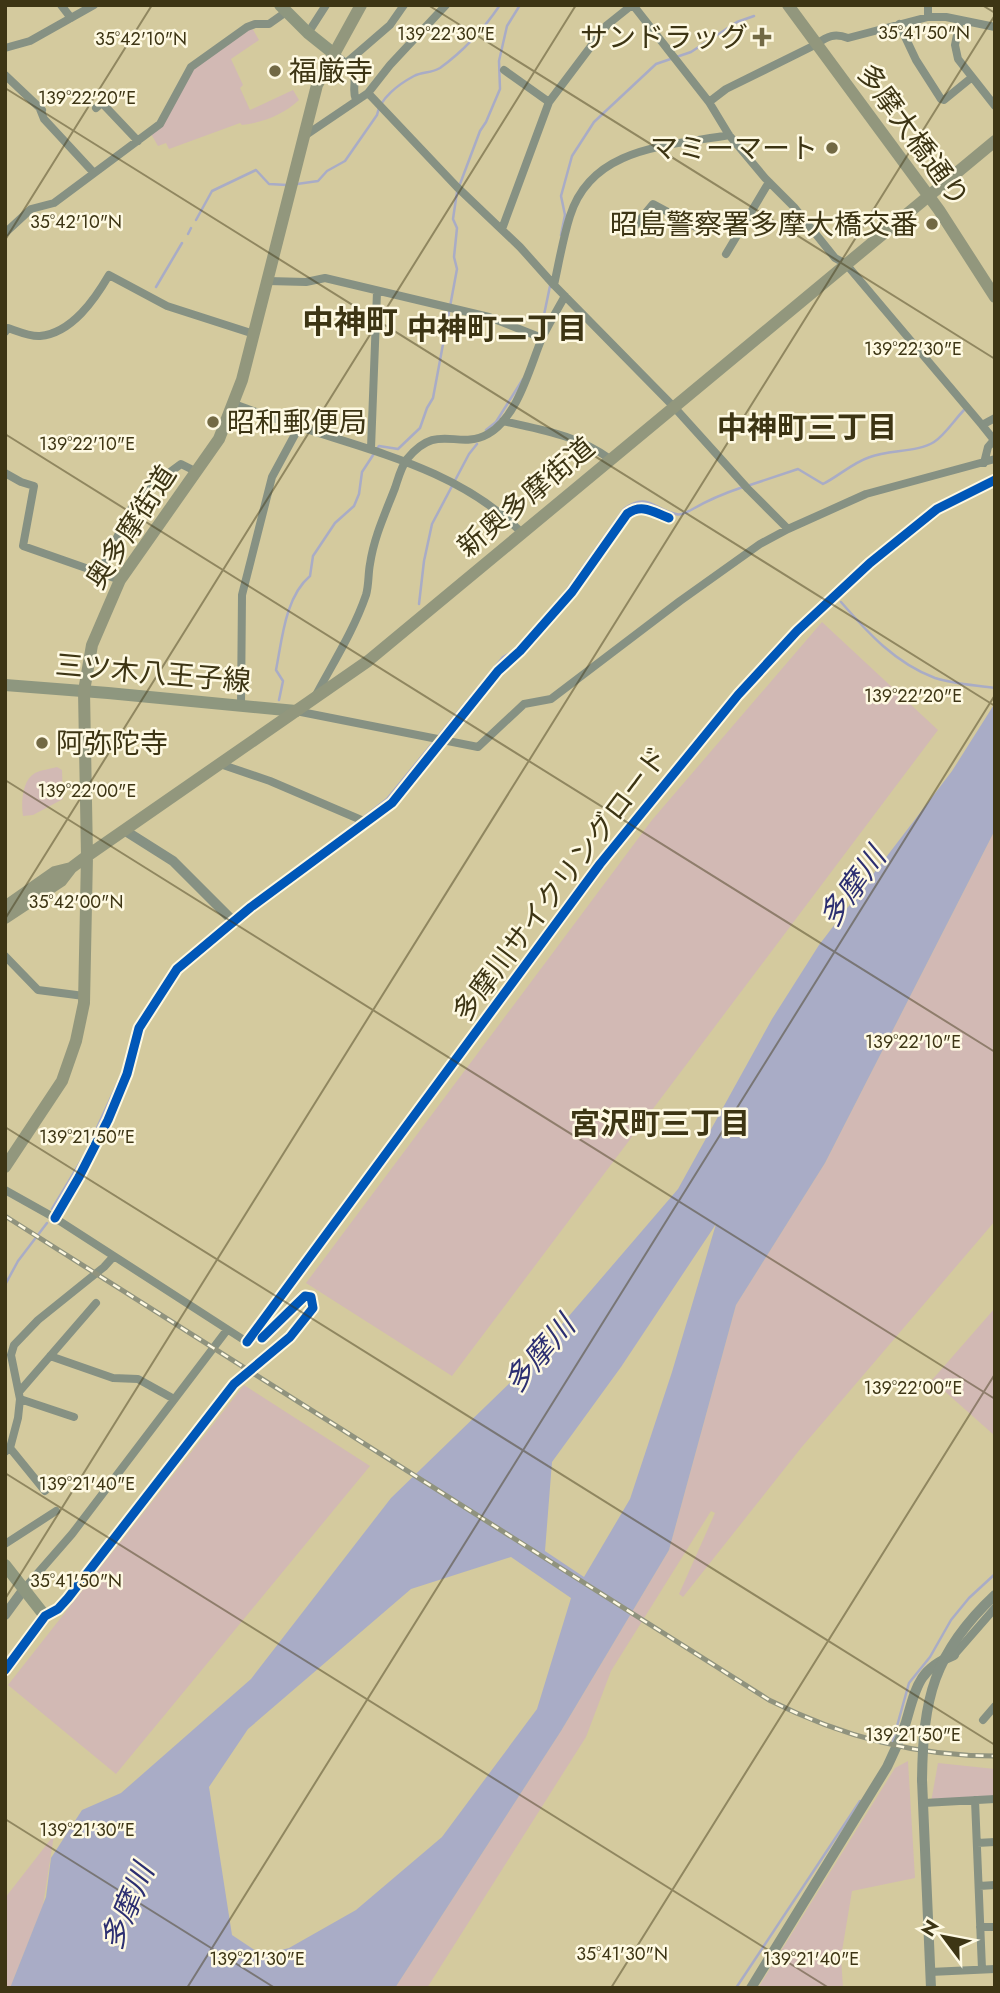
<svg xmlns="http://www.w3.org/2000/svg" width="1000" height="1993" font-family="Jost,'Noto Sans JP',sans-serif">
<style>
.green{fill:#d2b9b4}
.water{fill:#a9acc6;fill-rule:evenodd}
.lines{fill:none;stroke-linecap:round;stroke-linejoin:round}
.stream{stroke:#a9acc6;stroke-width:2.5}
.minor{stroke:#869183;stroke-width:8}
.tertiary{stroke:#869183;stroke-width:10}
.secondary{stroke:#8e977f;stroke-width:12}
.primary{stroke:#92977d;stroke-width:12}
.rail-casing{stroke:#90937e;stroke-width:5}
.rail{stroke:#fef9e2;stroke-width:2.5;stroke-dasharray:8;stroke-linecap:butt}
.tertiary-bridge{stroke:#869183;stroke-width:10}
.cycleway-casing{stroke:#fef9e2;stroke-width:13}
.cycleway{stroke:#0057b8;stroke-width:9}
.ticks{fill:none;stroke:#3d3514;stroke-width:2;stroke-opacity:0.45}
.poi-dot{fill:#726944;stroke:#fef9e2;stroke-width:2.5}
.labels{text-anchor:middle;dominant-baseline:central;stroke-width:5;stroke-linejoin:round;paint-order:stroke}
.poi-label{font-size:28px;fill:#3d3514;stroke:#fef9e2;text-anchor:end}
.street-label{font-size:28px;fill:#3d3514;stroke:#fef9e2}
.neighbourhood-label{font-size:30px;font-weight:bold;fill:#3d3514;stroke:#fef9e2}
.water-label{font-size:30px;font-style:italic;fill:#2c2f71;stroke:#fef9e2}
.quarter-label{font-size:32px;font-weight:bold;fill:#3d3514;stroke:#fef9e2}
.ticks-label{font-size:18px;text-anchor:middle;fill:#3d3514;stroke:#fef9e2;stroke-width:5;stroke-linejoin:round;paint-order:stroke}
</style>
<rect width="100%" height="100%" fill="#d4ca9e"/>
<path class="green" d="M252 28 259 40 231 59 243 85 240 88 250 110 293 90 299 100C283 115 264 122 242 125L240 123 169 149 166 143 158 146 151 134 194 68Z
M822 622 938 730 452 1376 306 1283 652 820Z
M57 767 62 770 63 799 33 815 23 816C21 803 22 780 35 773 41 770 50 769 57 767Z
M995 830V1221L801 1448 683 1597 679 1594 715 1513 711 1511 611 1671 586 1737 427 1988H395L561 1731 669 1550 736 1305 825 1163Z
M995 1308V1436L932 1380Z
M244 1385 370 1466 116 1774 8 1685Z
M908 1761 915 1878 852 1891 841 1957 843 1988H758L895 1768Z
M938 1763 995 1769V1796L931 1802Z
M54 1835 43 1905 10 1988H5V1898Z"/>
<path class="water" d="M995 703V830L825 1163 736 1305 669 1550 561 1731 395 1988H10L46 1897 51 1858 82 1810 121 1793 251 1679 391 1498 520 1373 678 1189 772 1019 819 945 952 771ZM716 1224 672 1372 630 1499 584 1577 545 1551 552 1462 621 1367ZM511 1557 571 1598 537 1709 442 1837 356 1910 289 1948 262 1955 232 1935 209 1787 248 1729 411 1589Z"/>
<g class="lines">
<path class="stream" d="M297 184 318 181 327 171 345 161 377 115C380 98 399 84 414 76 422 72 432 73 440 68 465 50 483 30 500 5
M460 184 480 131 486 122 500 89 499 61 507 26 520 5
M196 220 212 191 256 170 269 184 287 185
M188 234 191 228
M561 235 565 215 561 196 572 156 594 122 656 64 691 52 737 22 754 16
M156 287 182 243
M540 334 550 286
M486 430 496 422 523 379
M750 485 798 469 823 484C839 476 852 463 870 457 889 450 919 452 934 442 945 435 955 419 964 410
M841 602C868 633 895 663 935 678 953 684 975 685 995 688
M419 604 424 561 432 524 469 454 477 444
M279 700 283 681 276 670C282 640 285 597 310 576L313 556 335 523 354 506 359 494 362 472 379 446 398 449 420 428 427 408 433 398 457 269 454 257 457 228 453 219 457 192
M364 817 387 799 503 657 514 651 566 591 624 509C648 491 654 510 676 514 681 516 687 512 691 510 708 500 725 493 743 487
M314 856 358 821
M187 955 212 935
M134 1032 136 1024 157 993
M52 1209 84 1156 124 1069
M5 1285 18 1261 47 1223
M892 1744 909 1683 930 1657 951 1620 969 1598 995 1574
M736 1988 860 1801"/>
<path class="minor" d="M61 5 71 18
M633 5 709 102 729 135 765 178 794 207 835 258 846 264 982 425
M928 5V17
M960 20 955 45 958 59 995 106
M899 24 916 60 941 99 944 100 971 78
M308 33 326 5
M5 48 30 41 94 5
M333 53C340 59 352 66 354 76 356 84 352 91 356 100
M346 63 390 25 404 5
M504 70 549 102
M5 75 42 110
M368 93 457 187 520 247 554 285 674 407 748 489 788 529
M709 102 726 89 817 44C827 36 835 33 848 38L928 17H946L995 27
M102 103 138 141
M96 108 107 98
M40 109 44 119 94 173
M303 137 368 93 390 65 446 5
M502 229 549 102 607 25 632 5
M5 233 31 209 54 203 160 124 191 67 247 27 255 24H269L286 12
M629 233 653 204 705 232
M726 254 769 182
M268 281 306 282 325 278 489 317 542 338
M554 285C559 262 563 238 570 216 592 146 669 146 729 135
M5 332 8 328C17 331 31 337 40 336 72 333 95 299 109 275L167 306 254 334
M234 404C256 412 278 420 300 427 379 453 462 472 522 533
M503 421C542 430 577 435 610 459
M371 448 377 292
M984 463 988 447 994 440 982 425 995 418
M5 473 21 482 34 486 23 546 120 580
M100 572 132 507 158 481 181 464 197 472
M316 695C333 663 354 630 366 595 369 585 368 574 370 564 374 537 385 514 395 488 398 479 401 467 407 459 438 421 457 451 488 434 518 417 530 366 542 338 549 324 557 310 565 296
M241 705 242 595 272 477 299 427
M296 711 478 747 524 704 551 699 680 601 760 544 788 529 866 494 995 459
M220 764 270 781 366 822
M5 956 38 990 84 996
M5 1190 55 1218 247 1342
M55 1218 79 1177 108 1120 127 1074 139 1028 177 969 251 907 392 803 498 671 520 651 572 592 627 514C642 503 653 512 669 518
M50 1356 113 1378 138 1379 174 1399
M19 1392 96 1303
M20 1399 74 1417
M10 1448 45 1491
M5 1452 10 1448 18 1418 20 1399 11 1355 14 1345 38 1320 104 1267 113 1257
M5 1544 56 1511
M24 1589 72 1534 227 1330
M954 1655 995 1608
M983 1720 995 1706
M975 1800 982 1969
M924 1803 995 1799
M977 1843 995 1842
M979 1886 995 1885
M980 1927H995
M930 1972 995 1969"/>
<path class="tertiary" d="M124 830 173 861 234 922
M5 1615 24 1589
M922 1780 931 1988
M751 1988 887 1767C894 1752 901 1738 906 1722 916 1688 918 1669 954 1655"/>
<path class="secondary" d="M280 5 308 33 333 53
M5 685 108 693 296 711
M5 1565 45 1616"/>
<path class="primary" d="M788 5 939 210 995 297
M5 907 55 872 71 868
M5 918 61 881 71 868 87 856 368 661 995 141
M5 1167 62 1081 76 1041 84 1003 87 856 84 691 92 645 120 580 219 439 242 380 317 85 361 5"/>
<g class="rail-casing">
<path id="rail" d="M5 1216 769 1700C840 1736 915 1756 995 1756"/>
</g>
<use href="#rail" class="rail"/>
<path class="tertiary-bridge" d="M922 1780C923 1699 933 1653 995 1595"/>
<g class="cycleway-casing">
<path id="cycleway" d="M55 1218 79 1177 108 1120 127 1074 139 1028 177 969 251 907 392 803 498 671 520 651 572 592 627 514C642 503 653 512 669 518
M247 1342 600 864 738 695 797 631 870 563 937 509 995 480
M5 1670 45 1616 58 1609 68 1598 234 1384 290 1337 313 1308 311 1297 305 1296 262 1338"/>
</g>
<use href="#cycleway" class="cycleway"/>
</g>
<path class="ticks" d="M428 5 995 359M982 5 995 13M5 88 995 706M5 240 152 5M5 434 995 1052M5 780 995 1399M5 919 576 5M5 1127 995 1745M5 1473 829 1988M5 1599 995 15M5 1819 275 1988M187 1988 995 695M611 1988 995 1374"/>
<g class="poi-dot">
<path d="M758.5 26.5h7v7h7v7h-7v7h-7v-7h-7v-7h7z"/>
<circle cx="275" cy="71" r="7"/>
<circle cx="832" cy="148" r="7"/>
<circle cx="932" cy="224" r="7"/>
<circle cx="213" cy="422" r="7"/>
<circle cx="42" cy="743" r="7"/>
</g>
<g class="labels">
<g class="poi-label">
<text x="748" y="37">サンドラッグ</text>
<text x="289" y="71" text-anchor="start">福厳寺</text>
<text x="818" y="148">マミーマート</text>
<text x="918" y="224">昭島警察署多摩大橋交番</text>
<text x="227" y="422" text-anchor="start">昭和郵便局</text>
<text x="56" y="743" text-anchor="start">阿弥陀寺</text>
</g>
<g class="street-label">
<text transform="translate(913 135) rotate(54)">多摩大橋通り</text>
<text transform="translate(526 497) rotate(-40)">新奥多摩街道</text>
<text transform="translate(131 527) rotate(-57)">奥多摩街道</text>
<text transform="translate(153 673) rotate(5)">三ツ木八王子線</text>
<text transform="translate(560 884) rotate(-53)">多摩川サイクリングロード</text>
</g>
<g class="neighbourhood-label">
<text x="497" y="328">中神町二丁目</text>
<text x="807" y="427">中神町三丁目</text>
<text x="660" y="1123">宮沢町三丁目</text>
</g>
<g class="water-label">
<text transform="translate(852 887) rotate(-54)">多摩川</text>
<text transform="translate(539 1354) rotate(-49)">多摩川</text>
<text transform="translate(127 1907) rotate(-67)">多摩川</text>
</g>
<g class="quarter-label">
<text x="350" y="322">中神町</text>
</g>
</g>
<g class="ticks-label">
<text x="924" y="39">35°41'50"N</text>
<text x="446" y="40">139°22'30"E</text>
<text x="141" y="45">35°42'10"N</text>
<text x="87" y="104">139°22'20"E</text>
<text x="76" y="228">35°42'10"N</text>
<text x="913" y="355">139°22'30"E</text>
<text x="87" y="450">139°22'10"E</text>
<text x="913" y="702">139°22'20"E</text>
<text x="87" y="797">139°22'00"E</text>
<text x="76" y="908">35°42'00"N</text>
<text x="913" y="1048">139°22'10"E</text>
<text x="87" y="1143">139°21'50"E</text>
<text x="913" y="1394">139°22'00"E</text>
<text x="87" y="1490">139°21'40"E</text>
<text x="76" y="1587">35°41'50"N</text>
<text x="913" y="1741">139°21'50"E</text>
<text x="87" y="1836">139°21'30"E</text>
<text x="622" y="1960">35°41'30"N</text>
<text x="257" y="1965">139°21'30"E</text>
<text x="811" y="1965">139°21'40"E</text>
</g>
<rect width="1000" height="1993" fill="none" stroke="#3d3514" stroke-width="14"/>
<g transform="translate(944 1937) rotate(302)" stroke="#fef9e2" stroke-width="5" paint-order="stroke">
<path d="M0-5L12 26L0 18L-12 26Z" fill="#3d3514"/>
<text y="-10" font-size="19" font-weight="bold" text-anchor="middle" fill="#3d3514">N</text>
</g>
</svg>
